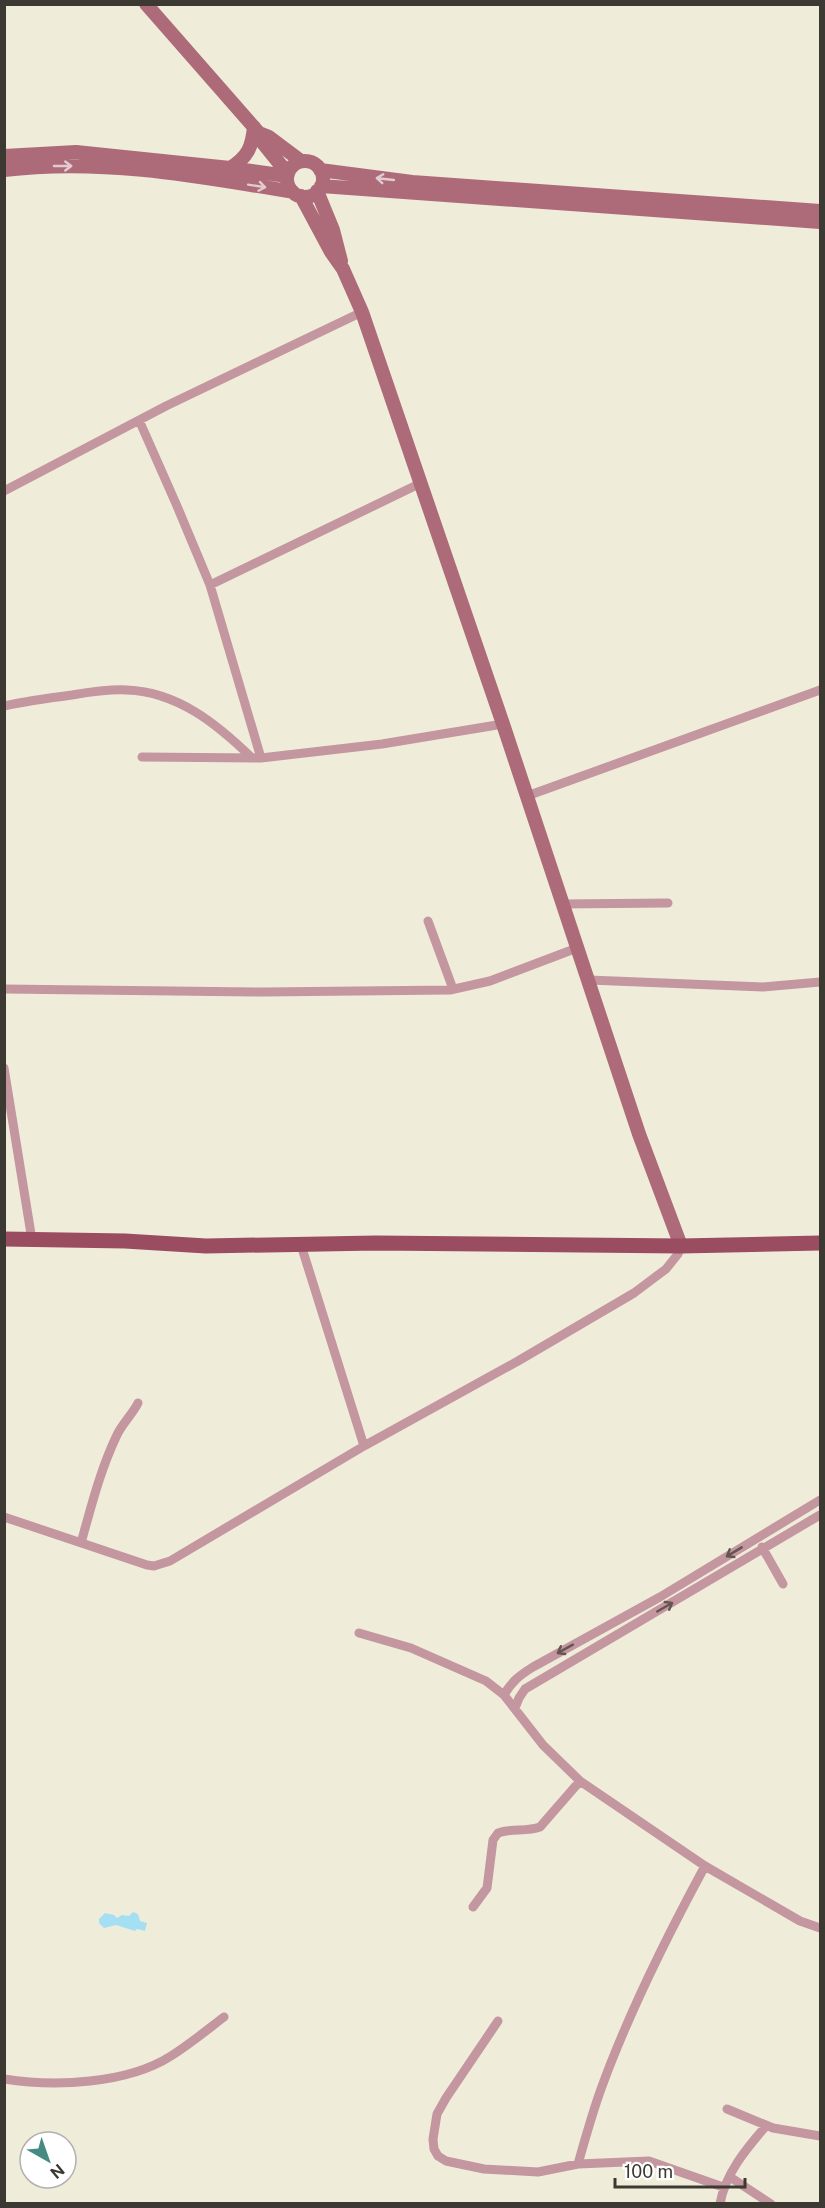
<svg xmlns="http://www.w3.org/2000/svg" width="825" height="2208" font-family="'Public Sans',sans-serif">
<style>
.water{fill:#a5dff3}
.lines{fill:none;stroke-linecap:round;stroke-linejoin:round}
.street{stroke:#c4969f;stroke-width:9}
.secondary{stroke:#ad6b7a;stroke-width:14}
.primary{stroke:#9a4c60;stroke-width:15}
.oneway{stroke:#e2cbd0}
.oneway2{stroke:#645553}
</style>
<rect width="100%" height="100%" fill="#f0ecda"/>
<path class="water" d="M133 1912 138 1914 140 1921 147 1923 145 1931 137 1929 135 1931 116 1925 104 1928 99 1923V1919L105 1913 114 1915 117 1918 122 1915 129 1916Z"/>
<g class="lines">
<path class="street" d="M139 420 177 506 210 585 261 758
M4 491 166 406 362 312
M210 585 421 483
M4 706C27 701 49 698 72 695 90 692 109 689 127 690 178 692 217 724 252 758
M142 757 261 758 382 744 503 724
M527 796 820 690
M562 904 668 903
M428 921 453 989
M589 980 763 987 820 982
M4 989 264 992 450 990 490 981 577 948
M4 1068 32 1240
M301 1245 364 1446
M4 1517 147 1565 154 1566 170 1561 364 1446 518 1361 634 1293 666 1269 678 1254 681 1246
M81 1543C91 1507 100 1471 116 1437 121 1425 132 1415 138 1403
M762 1547 783 1584
M359 1633 411 1648 486 1681 504 1695 543 1745 580 1781 705 1866 800 1921 820 1928
M504 1695C511 1682 520 1675 533 1667L660 1597 820 1500
M515 1708 519 1698 525 1689 820 1515
M473 1907 487 1888 493 1840 498 1833C512 1828 526 1832 540 1827L580 1781
M498 2021 446 2098 437 2114 433 2139 434 2149 438 2156 446 2161 484 2169 538 2172 578 2164 649 2161 723 2187
M4 2079C55 2087 127 2084 171 2056 190 2044 207 2030 224 2017
M727 2109 773 2128 820 2136
M578 2164C585 2139 592 2114 601 2089 629 2012 666 1938 705 1866
M730 2177 771 2204
M720 2204C725 2174 746 2149 766 2126"/>
<path class="secondary" d="M146 4 259 133 263 143 288 174
M259 133 269 137 301 161
M4 156 76 152 230 168 287 176
M287 179a18 18 0 1 1 36 0a18 18 0 1 1-36 0Z
M230 168C248 157 252 147 254 127
M4 170C101 158 198 176 293 192
M320 170 412 182 820 211
M321 186 820 222
M317 191 333 230 341 261
M301 196 331 252 343 269 362 312 503 724 639 1134 681 1246"/>
<path class="primary" d="M4 1239 125 1241 206 1246 376 1243 681 1246 820 1243"/>
</g>
<defs><path id="oneway-shaft" d="M-6 0H5M1.5-3L5.5 0L1.5 3" fill="none" stroke-width="1.6" stroke-linecap="round" stroke-linejoin="round" transform="scale(1.5)"/></defs>
<g class="oneway">
<use href="#oneway-shaft" transform="translate(63 166)"/>
<use href="#oneway-shaft" transform="translate(385 179) rotate(-174)"/>
<use href="#oneway-shaft" transform="translate(257 186) rotate(9)"/>
</g>
<g class="oneway2">
<use href="#oneway-shaft" transform="translate(734 1552) rotate(149)"/>
<use href="#oneway-shaft" transform="translate(665 1607) rotate(-30)"/>
<use href="#oneway-shaft" transform="translate(565 1649) rotate(151)"/>
</g>
<rect width="825" height="2208" fill="none" stroke="#3b3932" stroke-width="12"/>
<g transform="translate(48 2160) rotate(140)"><circle r="28" fill="#ffffff" stroke="#b1b0ad" stroke-width="1.5"/>
<path d="M0-4.5L10 22L0 15L-10 22Z" fill="#458b84"/>
<text y="-9" font-size="16" font-weight="bold" text-anchor="middle" fill="#3b3932">N</text>
</g>
<path d="M615 2178v9h130v-9" fill="none" stroke="#3b3932" stroke-width="3"/>
<text x="624" y="2178" font-size="18" fill="#3b3932" stroke="#ffffff" stroke-width="4.5" paint-order="stroke">100 m</text>
</svg>
